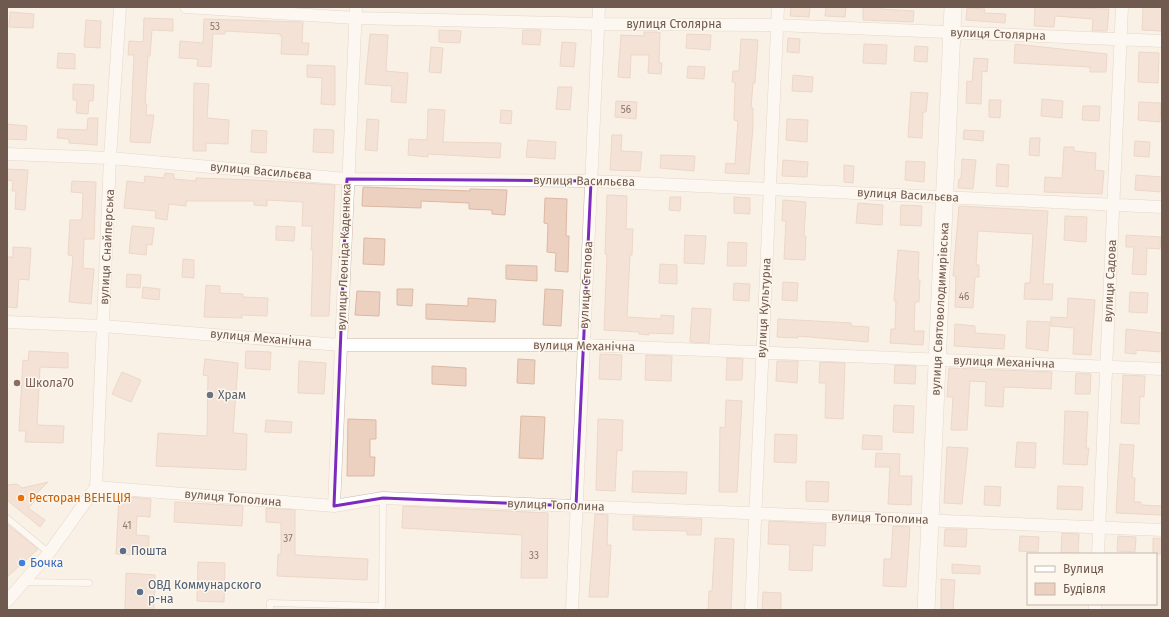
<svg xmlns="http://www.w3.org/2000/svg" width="1169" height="617" font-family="'Fira Sans',sans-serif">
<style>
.building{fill:#ecd1c1;stroke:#dcb8a3}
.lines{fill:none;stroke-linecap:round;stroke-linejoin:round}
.lane-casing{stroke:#cab9ad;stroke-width:7}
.street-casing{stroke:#cab9ad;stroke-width:13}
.secondary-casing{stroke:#cebbae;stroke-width:18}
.lane{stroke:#fff;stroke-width:6}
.street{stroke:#fff;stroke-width:12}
.secondary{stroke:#fff;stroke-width:17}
.marked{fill:none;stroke:#7b2cbf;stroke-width:3;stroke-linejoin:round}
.education-dot{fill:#8d6e63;stroke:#fdf6ec;stroke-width:1.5}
.worship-dot{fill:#6b7280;stroke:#fdf6ec;stroke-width:1.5}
.food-dot{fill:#e8710a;stroke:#fdf6ec;stroke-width:1.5}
.service-dot{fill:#5c6f8a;stroke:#fdf6ec;stroke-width:1.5}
.shop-dot{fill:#3f7fe0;stroke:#fdf6ec;stroke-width:1.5}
.labels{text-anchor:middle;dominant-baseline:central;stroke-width:3;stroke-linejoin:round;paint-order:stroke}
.number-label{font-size:10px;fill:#8f776b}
.street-label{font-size:12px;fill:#70594e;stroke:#fdf6ec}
.education-label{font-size:12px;fill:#785e54;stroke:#fdf6ec;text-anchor:start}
.worship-label{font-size:12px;fill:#5b616d;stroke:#fdf6ec;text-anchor:start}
.food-label{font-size:12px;fill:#c56008;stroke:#fdf6ec;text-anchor:start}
.service-label{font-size:12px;fill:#4e5e75;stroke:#fdf6ec;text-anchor:start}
.shop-label{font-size:12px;fill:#366cbe;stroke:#fdf6ec;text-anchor:start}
</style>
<rect width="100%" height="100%" fill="#f9f1e6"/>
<path class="building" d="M791 7H810L809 17 790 16Z
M826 7H846L845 17 825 16Z
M863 7H881V9L914 11 913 22 863 20Z
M1035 7 1109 9 1107 31H1092L1093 19 1055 16 1054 27 1034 26Z
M1143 7H1162L1161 31 1142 30Z
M967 8 985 9 984 13 1006 14 1005 23 966 20Z
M10 12 34 14 33 28 9 27Z
M144 18 173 19V31L152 30 150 56H148L145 104H147L146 115H154L150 143 130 142 134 55H128L129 41 143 42Z
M204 19 303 22 302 43H309L308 55 281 54 282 36H280V34L225 31V34H213L211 67 197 66 198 59 179 58 180 41 203 43Z
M86 20 101 21 100 48 84 47Z
M439 30 461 31 460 43 439 42Z
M523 30H541L540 45 522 44Z
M644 32H660L659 63H662L661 74 648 73 649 55H631L630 78 618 77 621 35 644 36Z
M370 34 388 35 386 71 408 73 406 103 391 102 392 86 365 84Z
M687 34 711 35 710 50 686 48Z
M788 38 800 39 799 53 787 52Z
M741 39 758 40 755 83H753L751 108H753V126L749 174 725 173 726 163 735 164 738 121 734 120 735 82H732L733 71H739Z
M562 42 576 43 574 67 560 66Z
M864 44 887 45 886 64 863 63Z
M1015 44 1107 54 1106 72H1090V67L1014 63Z
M915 46 928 47 927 62 914 61Z
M431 47 443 48 441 73 429 72Z
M1139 52 1159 53 1158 83 1138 82Z
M58 53 75 54V69L57 68Z
M974 58 988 59 987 72 982 71 981 104 966 103 967 81 972 82Z
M307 65 335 66V105L321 104 322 78 307 77Z
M688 66 705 67 704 79 687 78Z
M793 75 813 77 812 92 792 91Z
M194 83 209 84 207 118 229 120 228 144 206 143V151H193Z
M73 84 94 85 93 101H89L88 114 76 113 77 100H73Z
M558 87H572L570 110 556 109Z
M911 92 928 93 926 112H923L922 138 908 137Z
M1042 99 1063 101 1062 118 1041 116Z
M989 100H1001L1000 118 989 117Z
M616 101 637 102 636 119 615 117Z
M1139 102 1161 103 1160 122 1138 120Z
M1083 106H1100L1099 121 1082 120Z
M428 109 445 110 443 142 501 143 500 158 428 154V157L408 155 409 139 427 140Z
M501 110 512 111 511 124 500 123Z
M88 118H98L97 145 69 143V139L57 138 58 129 87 130Z
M367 119 379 120 377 151 365 150Z
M787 119 808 120 807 142 786 140Z
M7 124 27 126 26 140 7 139Z
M314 129 334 130 333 153 313 152Z
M252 130 267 131 266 153 251 152Z
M964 130 984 131 983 141 963 139Z
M612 135H622L621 151 642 152 640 171 610 170Z
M1030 138H1040L1039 156 1029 155Z
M528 140 556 142 555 159 526 157Z
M1135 141 1150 142 1149 157 1134 156Z
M1064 147H1074V151L1096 153 1095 170 1104 171 1102 194 1044 192 1045 177 1062 178Z
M661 155 695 156 694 171 660 168Z
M962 159 976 160 973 189 958 188 959 179H961Z
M783 160 808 162 807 177 782 176Z
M906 161 925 162 924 182 905 180Z
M997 164 1009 165 1008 187 996 186Z
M844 165 854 166 853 183 844 182Z
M7 169 28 170 25 210 15 209 16 191H12L13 181 7 180Z
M165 173 174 174V179L196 181V178L256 180 335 185 329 316H311L313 250H311L312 226H302L303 202 267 200V206L254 205V201H186V206L169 204 167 220 155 218 156 211 124 208 127 181 144 183 145 176 164 178Z
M1136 175 1162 177V192L1135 190Z
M72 181 96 182 94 239H84L83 268 94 269 91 304 69 302 73 256 68 255 70 220H81L82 218 83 193 71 192Z
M363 187 470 191V189L507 190 505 215 492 214V210L469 209V203L421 201V208L362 206Z
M607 195 627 196 626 229H633L632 255H630L627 317 661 319V315L674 316 673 334 649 333V335L639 334V332L604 330 607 254H605Z
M670 197H681L680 211 669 210Z
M734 197 750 198V214L734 213Z
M545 198 567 199 566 236H569L568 272 555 271 556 253 547 252 548 224 544 223Z
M783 200 806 202 804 236H806L805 260 784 259 786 221H782Z
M858 203 883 205 882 225 856 223Z
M901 205 922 206 921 226 900 225Z
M959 206 1048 211 1043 284H1053L1052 300 1024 299 1025 283H1030L1033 234 978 231 976 265H979V277H975L973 308 955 307 956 276H953Z
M1065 216 1087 217 1086 242 1064 240Z
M132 226 154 228 152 245 147 244 146 255 129 253Z
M276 226 295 227 294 241 276 240Z
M685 235 706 236 704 264 684 263Z
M1126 235 1161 237 1160 249 1147 248 1146 275 1132 274 1134 247H1126Z
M364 238 385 239 384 265 363 264Z
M728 242 747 243 746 266H727Z
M13 247 31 248 29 280 19 279 17 308 7 307V257H13Z
M898 250 919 252 918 280H920L919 302H915L914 331H924L923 345 890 343 891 329H895L896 301H894Z
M183 259 194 260V278L182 277Z
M660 264 677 265V284L659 283Z
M506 265 537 266V281L506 279Z
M127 274 141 275 140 288 126 287Z
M783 282 798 283 797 301 782 300Z
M734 283 750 284 749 301 733 300Z
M206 285 220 286V293L243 294V297L268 298 267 316 242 315V318L204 317Z
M143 287 160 289 159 300 142 298Z
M397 289H413L412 306 397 305Z
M545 289 563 290 561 326 543 325Z
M357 291 380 292 379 316 355 315Z
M1130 292 1148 293 1147 313 1129 312Z
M468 298 496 300 495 322 426 319V304L468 306Z
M1068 298 1095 300 1091 355 1073 354 1074 328 1051 326V317L1067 318Z
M692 308 711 309 709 343 690 342Z
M778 319 851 323V326L869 327 868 342 798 336V338L777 337Z
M1027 321 1050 322 1048 351 1026 348Z
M955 324 975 326V333L1005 335 1004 349 954 346Z
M1126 329 1162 333V352L1136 350V354L1125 353Z
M29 351 68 353V368L40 367 37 425 64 426 63 443 25 442 26 431H19L23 360 28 361Z
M246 351 271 352 270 370 245 368Z
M600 354 622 355 621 380 599 379Z
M646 355 672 356 671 381 645 380Z
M727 358 743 359 742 380H726Z
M205 359 238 363 233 433 247 434 246 470 156 466 158 433 207 436 208 376 203 375Z
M518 359 535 360 534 384 517 383Z
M299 361 326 363 324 394 298 393Z
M777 361H798L797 383 776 381Z
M820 362 845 363 843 419 825 418 826 383H819Z
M895 365 916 366 915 384 894 383Z
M432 366 466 368V386L432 384Z
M949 368 1052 372 1051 389 1004 387 1003 407 985 406 986 382 970 381 967 430H951L953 397H947Z
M122 372 141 380 131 402 112 394Z
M1076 373 1091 374 1090 394H1075Z
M1123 375 1145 376 1144 397 1140 396 1139 424 1121 423Z
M726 400 742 401 737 492H719L720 427 725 428Z
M894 405 914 406 913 433 893 432Z
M1065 411 1088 412 1086 448H1089L1087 465 1063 464Z
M521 416 545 417 543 459 519 458Z
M348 419 376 420V439H370V457H375L374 476H347Z
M598 419 623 420 622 451 617 450 615 491 596 490Z
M266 420 292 422 291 433 265 432Z
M775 434 797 435 796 463 774 462Z
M863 435 882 436V450L862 449Z
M1017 442 1036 443 1035 468 1015 467Z
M1120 444 1134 445 1132 478H1135L1134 502H1141V505L1162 506V515L1116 513Z
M947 447 968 448 962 504 944 503Z
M876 453 900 454 899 476H912L911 505 888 504 890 467H875Z
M633 471 687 472 686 494 632 492Z
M806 481 829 482 828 502 806 501Z
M48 482 33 497 36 500 28 508 45 520 40 527 7 500V485L17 484 22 488Z
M985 486 1001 487 1000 506 984 505Z
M1058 486 1083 487 1082 510 1057 509Z
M119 496 151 499 150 517 137 516 136 535 149 536 148 556 116 554Z
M175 502 243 506 242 526 174 522Z
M403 506 548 513 547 578H521L522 535 402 528Z
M266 508 295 510V555L368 559 367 580 277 576 278 554 281 555V523L266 522Z
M595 514 608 515 607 545H611L608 597H589Z
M633 516 702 519 701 535H687V531L633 530Z
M769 521 826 524 825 546 813 545 812 571 789 570 790 545 768 544Z
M7 524 38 549 7 577Z
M893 526 910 527 906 587 883 586 884 559H891Z
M945 529H967L966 547 944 546Z
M1062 533 1079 534 1078 554H1061Z
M1020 536 1039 537 1038 552 1019 551Z
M1118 536 1136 537 1135 552 1117 551Z
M715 538 734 539 731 610H708L709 591H712Z
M1153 538 1162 539V554H1153Z
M198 562 225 563 224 602 197 601Z
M952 564 980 566V574L952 573Z
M126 573 155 575 154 610H125Z
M941 579 955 580 953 610H941Z
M763 592 781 593V610H762Z"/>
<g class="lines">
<g class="lane-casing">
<path id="lane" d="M7 518 49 553
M25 582 89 583
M270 610V603L382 606 383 498"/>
</g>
<g class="street-casing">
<path id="street" d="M186 7 355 18 598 24 777 25 1162 41
M7 154 110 158 347 179 591 181 1162 207
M7 322 103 326 340 345H584L1162 369
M96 487 110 158 120 7
M334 506 356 7
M1098 554 1122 7
M7 601 49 553 96 487 334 506 383 498 1162 530
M572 610 599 7
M751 610 778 7
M1095 610V604"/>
</g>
<g class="secondary-casing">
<path id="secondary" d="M926 610 953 7"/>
</g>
<use href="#lane" class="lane"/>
<use href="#street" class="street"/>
<use href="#secondary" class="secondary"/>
</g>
<path d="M0 0H1169V617H0ZM347 179 591 181 576 506 383 498 334 506Z" fill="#f9f1e6" fill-opacity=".55" fill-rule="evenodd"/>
<path class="marked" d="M347 179 591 181 576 506 383 498 334 506Z"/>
<circle class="education-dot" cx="17" cy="383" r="4"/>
<circle class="worship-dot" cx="210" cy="395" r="4"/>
<circle class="food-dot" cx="21" cy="498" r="4"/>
<g class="service-dot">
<circle cx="123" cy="551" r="4"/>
<circle cx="140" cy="592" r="4"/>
</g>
<circle class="shop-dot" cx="22" cy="563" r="4"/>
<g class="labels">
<g class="number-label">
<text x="215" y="27">53</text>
<text x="626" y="110">56</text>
<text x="964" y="297">46</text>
<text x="127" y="526">41</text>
<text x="288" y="539">37</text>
<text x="534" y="556">33</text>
</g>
<g class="street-label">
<text x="674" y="24">вулиця Столярна</text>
<text transform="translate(998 34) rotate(2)">вулиця Столярна</text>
<text transform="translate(261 171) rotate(5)">вулиця Васильєва</text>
<text transform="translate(584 181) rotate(1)">вулиця Васильєва</text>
<text transform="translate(908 195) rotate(3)">вулиця Васильєва</text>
<text transform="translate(107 247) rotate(-87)">вулиця Снайперська</text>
<text transform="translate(344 257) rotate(-88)">вулиця Леоніда Каденюка</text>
<text transform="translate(1110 281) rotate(-87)">вулиця Садова</text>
<text transform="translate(586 285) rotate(-87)">вулиця Степова</text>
<text transform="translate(764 308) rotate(-87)">вулиця Культурна</text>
<text transform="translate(940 309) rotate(-87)">вулиця Святоволодимирівська</text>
<text transform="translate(261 338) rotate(5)">вулиця Механічна</text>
<text transform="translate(584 346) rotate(1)">вулиця Механічна</text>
<text transform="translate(1004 362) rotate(2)">вулиця Механічна</text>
<text transform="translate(233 498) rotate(5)">вулиця Тополина</text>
<text transform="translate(556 505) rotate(2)">вулиця Тополина</text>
<text transform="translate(880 518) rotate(2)">вулиця Тополина</text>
</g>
<g class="education-label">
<text x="25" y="383">Школа70</text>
</g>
<g class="worship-label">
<text x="218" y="395">Храм</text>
</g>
<g class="food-label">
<text x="29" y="498">Ресторан ВЕНЕЦІЯ</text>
</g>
<g class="service-label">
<text x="131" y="551">Пошта</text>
<text x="148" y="585">ОВД Коммунарского<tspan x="148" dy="14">р-на</tspan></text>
</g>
<g class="shop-label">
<text x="30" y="563">Бочка</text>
</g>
</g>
<rect width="1169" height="617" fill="none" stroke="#70594e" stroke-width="16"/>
<rect x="1027" y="553" width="130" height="52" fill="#fdf6ec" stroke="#c5b7ad"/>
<rect x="1035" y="566" width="20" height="6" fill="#ffffff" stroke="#c5b7ad"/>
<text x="1063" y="573" font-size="12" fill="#70594e">Вулиця</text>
<rect x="1035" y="583" width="20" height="12" fill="#ecd1c1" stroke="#c5b7ad"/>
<text x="1063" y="593" font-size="12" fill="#70594e">Будівля</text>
</svg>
